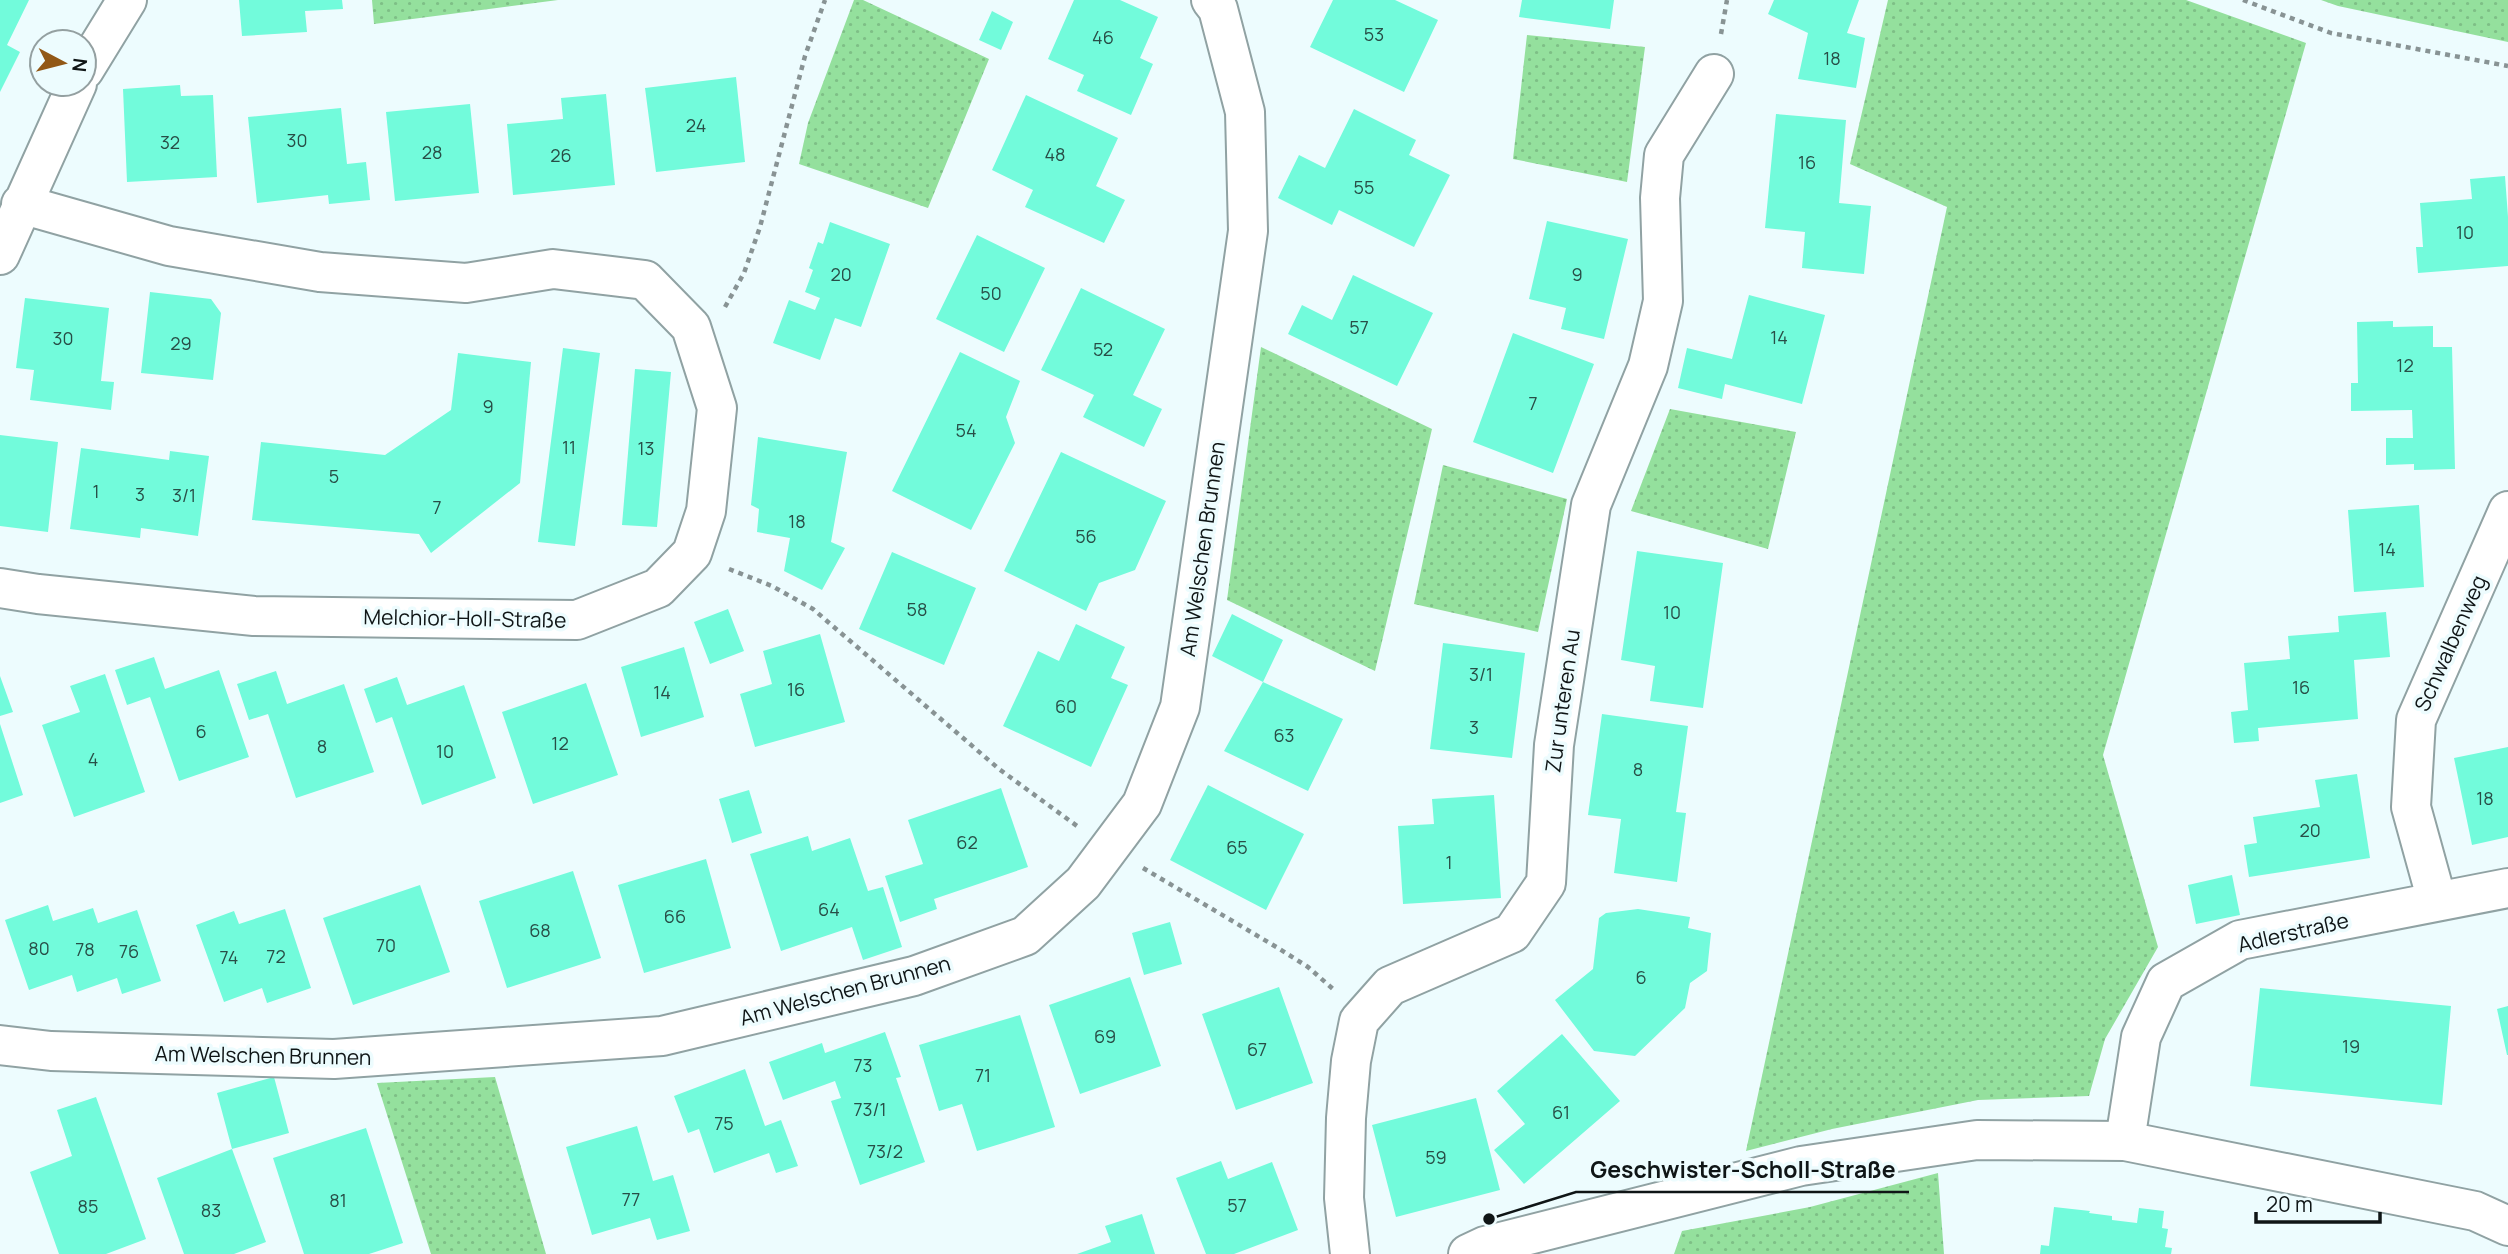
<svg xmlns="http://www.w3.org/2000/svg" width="2508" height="1254" font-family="Manrope,sans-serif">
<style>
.grass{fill:url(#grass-dots)}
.building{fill:#72fbdb}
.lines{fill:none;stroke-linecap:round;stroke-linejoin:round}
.minor-casing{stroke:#90a2a3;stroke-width:42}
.path{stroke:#889394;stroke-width:4.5;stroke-dasharray:5 5;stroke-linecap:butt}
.minor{stroke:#fff;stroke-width:38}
.labels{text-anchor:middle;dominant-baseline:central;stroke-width:7;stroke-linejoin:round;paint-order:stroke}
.number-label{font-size:18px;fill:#284e47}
.street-label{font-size:21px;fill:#0f1516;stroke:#edfcfe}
.leader{fill:none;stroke:#0f1516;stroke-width:2.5}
.callout-dot{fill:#0f1516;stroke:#edfcfe;stroke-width:2.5}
.callout-label{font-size:23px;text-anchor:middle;font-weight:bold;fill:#0f1516;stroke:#edfcfe;stroke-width:7;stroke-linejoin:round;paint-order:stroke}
</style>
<defs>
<pattern id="grass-dots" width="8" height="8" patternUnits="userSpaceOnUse" patternTransform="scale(1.75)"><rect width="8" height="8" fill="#94e09d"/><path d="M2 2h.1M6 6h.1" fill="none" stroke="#7ebf86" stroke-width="1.8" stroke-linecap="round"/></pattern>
</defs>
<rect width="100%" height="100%" fill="#edfcfe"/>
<path class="grass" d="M372 0H558L374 24Z
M854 0H863L989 59 928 208 799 164 808 123Z
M1888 0H2186L2306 43 2103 755 2158 947 2105 1039 2089 1096 1978 1100 1832 1129 1746 1151 1947 207 1850 164Z
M2321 0H2508V42L2338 6Z
M1527 35 1645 47 1627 182 1513 159Z
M1261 347 1432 429 1375 671 1227 600Z
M1670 409 1796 432 1768 549 1631 511Z
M1443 465 1567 499 1538 632 1414 604Z
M495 1077 546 1254H431L377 1083Z
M1938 1173 1944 1254H1674L1682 1231 1810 1207Z"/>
<path class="building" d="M0 0H29L7 45 20 52 0 92Z
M239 0H342L343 9 305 11 307 32 242 36Z
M1074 0H1120L1158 17 1140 58 1153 64 1131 115 1077 91 1084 75 1048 59Z
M1333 0H1395L1438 20 1404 92 1310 47Z
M1522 0H1614L1610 29 1519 17Z
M1774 0H1859L1847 33 1865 38 1856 88 1798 79 1808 33 1768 14Z
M992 11 1013 22 1001 50 979 40Z
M736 77 745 162 656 172 645 88Z
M180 85 181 96 213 95 217 177 127 182 123 89Z
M606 94 615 185 513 195 507 124 563 119 561 98Z
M1026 95 1118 138 1096 186 1125 200 1104 243 1025 207 1033 190 992 170Z
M470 104 479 193 395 201 386 112Z
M341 108 347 164 366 162 370 200 329 204 328 195 257 203 248 117Z
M1354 109 1416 140 1409 155 1450 175 1414 247 1339 210 1332 225 1278 198 1299 155 1325 168Z
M1776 114 1846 120 1839 203 1871 206 1864 274 1802 268 1805 232 1765 228Z
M2505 176 2508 217V266L2418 273 2416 247H2423L2420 203 2472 199 2470 179Z
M1547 221 1628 239 1604 339 1561 329 1566 308 1529 299Z
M830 222 890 244 861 327 835 318 820 360 773 343 789 300 815 310 820 298 805 292 813 270 809 268 818 242 823 244Z
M977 235 1045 268 1004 352 936 319Z
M1353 275 1433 313 1397 386 1288 334 1302 305 1332 320Z
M1081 288 1165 329 1133 395 1162 409 1144 447 1083 417 1094 395 1041 370Z
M150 292 211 299 221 313 213 380 141 373Z
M1749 295 1825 315 1802 404 1725 384 1722 399 1678 388 1687 348 1732 359Z
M25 298 109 308 101 381 114 382 111 410 30 400 34 370 16 368Z
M2393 321V327L2433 326V347H2452L2455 469 2414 470V464L2386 465V438H2413L2412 410 2351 411V383H2358L2357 322Z
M1513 333 1594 364 1553 473 1473 442Z
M563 348 600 353 575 546 538 542Z
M960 352 1020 381 1006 417 1015 443 971 530 892 491Z
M458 353 531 362 520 483 431 553 419 534 252 520 261 442 385 455 451 410Z
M635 369 671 372 657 527 622 525Z
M0 435 58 442 48 532 0 526Z
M758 437 847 452 831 542 845 548 822 590 784 571 790 538 757 532 759 509 751 505Z
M81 448 169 460 170 451 209 456 198 536 141 528 140 538 70 529Z
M1061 452 1166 501 1135 570 1099 583 1086 611 1004 571Z
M2419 505 2424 587 2354 592 2348 510Z
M1637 551 1723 563 1703 708 1650 701 1655 666 1621 660Z
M892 552 976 588 944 665 859 629Z
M728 609 744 651 710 664 694 622Z
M2386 612 2390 657 2354 660 2358 719 2258 728 2259 741 2234 743 2231 712 2248 710 2244 663 2290 659 2288 636 2339 632 2338 616Z
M1232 614 1283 640 1263 682 1343 719 1308 791 1224 751 1263 682 1212 656Z
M1076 624 1125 647 1111 678 1128 685 1091 767 1003 726 1038 651 1059 661Z
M820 634 845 722 755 747 740 694 772 684 763 651Z
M1443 643 1525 653 1512 758 1430 749Z
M684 647 704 717 641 737 621 667Z
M154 657 165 689 219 670 249 757 179 781 150 697 127 705 115 670Z
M276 671 287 704 344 684 374 772 296 798 268 714 249 720 237 684Z
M105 674 145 792 74 817 42 725 80 712 70 686Z
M0 676 13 712 0 716Z
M397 677 407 705 464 685 496 778 422 805 392 717 376 723 364 689Z
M586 683 618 775 533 804 502 712Z
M1602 714 1688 726 1676 812 1686 813 1677 882 1614 873 1621 819 1588 815Z
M0 724 23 795 0 803Z
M2508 747V837L2472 845 2454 758Z
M2357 774 2370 858 2249 877 2244 845 2257 843 2253 817 2320 807 2315 780Z
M1208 785 1304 834 1266 910 1170 860Z
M1001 788 1028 867 934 899 937 909 900 922 885 876 923 864 908 820Z
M749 790 762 833 732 843 719 799Z
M1494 795 1501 898 1403 904 1398 826 1434 824 1432 799Z
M808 836 812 851 850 838 868 891 883 887 902 947 863 960 852 927 781 951 750 854Z
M706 859 731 948 644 973 618 885Z
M573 871 601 958 507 988 479 901Z
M2232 875 2240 915 2196 924 2188 885Z
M420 885 450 972 353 1005 323 918Z
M48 905 53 921 93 908 98 923 137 910 161 981 122 994 117 978 77 992 72 975 29 990 5 920Z
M285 909 311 988 267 1003 262 988 224 1002 196 925 234 911 239 924Z
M1638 909 1690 917 1688 928 1711 933 1707 971 1690 983 1685 1008 1635 1056 1594 1051 1555 1000 1593 969 1599 918 1606 913Z
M1170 922 1182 964 1144 975 1132 933Z
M1130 977 1161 1066 1080 1094 1049 1005Z
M1279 987 1313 1083 1236 1110 1202 1014Z
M2260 988 2451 1006 2442 1105 2250 1086Z
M2508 1006V1055H2507L2497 1009Z
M1020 1015 1055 1127 977 1151 962 1104 939 1111 919 1045Z
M885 1032 901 1077 896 1078 925 1162 860 1185 831 1101 841 1098 835 1081 783 1100 769 1062 822 1043 825 1053Z
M1562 1034 1620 1101 1524 1184 1494 1150 1525 1124 1497 1091Z
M745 1069 765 1126 781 1120 798 1166 776 1173 769 1153 714 1173 699 1129 688 1133 674 1096Z
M274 1077 289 1133 232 1149 217 1093Z
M96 1097 146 1239 106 1254H59L30 1172 72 1156 57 1110Z
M1476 1098 1500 1190 1396 1217 1372 1125Z
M637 1126 653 1181 673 1175 690 1231 657 1240 650 1218 592 1235 566 1147Z
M366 1128 403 1243 369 1254H304L273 1158Z
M232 1149 266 1242 234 1254H184L157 1178Z
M1221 1161 1228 1179 1272 1162 1298 1230 1234 1254H1206L1176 1178Z
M2054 1207 2090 1211 2089 1213 2112 1216V1220L2137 1223 2139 1208 2164 1211 2162 1228 2168 1229 2165 1247 2172 1248 2171 1254H2040L2041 1245 2049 1246Z
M1142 1214 1155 1254H1077L1111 1242 1105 1226Z"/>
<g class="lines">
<g class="minor-casing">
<path id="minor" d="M84 70 127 0
M0 255 77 84
M0 588 38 594 254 616 577 620 658 588 692 553 706 511 717 408 691 327 645 280 553 269 466 283 320 272 169 246 21 204
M2437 901 2411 807 2416 720 2508 511
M0 1045 51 1051 334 1059 662 1036 914 976 1025 936 1083 883 1142 804 1180 707 1248 231 1245 112 1218 9 1211 0
M2125 1141 2141 1037 2166 982 2240 940 2508 888
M1350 1254 1344 1198 1346 1118 1351 1061 1359 1021 1390 986 1512 933 1546 883 1554 745 1591 505 1648 366 1663 301 1660 198 1664 155 1714 74
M1468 1254 1485 1246 1801 1166 1977 1140 2125 1141 2475 1211 2508 1226"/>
</g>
<path class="path" d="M2243 0 2331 33 2508 66
M1721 34 1727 0
M725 307 744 273 760 227 805 56 825 0
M729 569 772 586 813 609 999 769 1077 826
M1143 868 1278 948 1308 967 1333 989"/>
<use href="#minor" class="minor"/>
</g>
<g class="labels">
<g class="number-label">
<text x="1374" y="34">53</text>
<text x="1103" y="37">46</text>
<text x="1832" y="58">18</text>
<text x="696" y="125">24</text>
<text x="297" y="140">30</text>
<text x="170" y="142">32</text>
<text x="432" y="152">28</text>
<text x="1055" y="154">48</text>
<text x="561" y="155">26</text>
<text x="1807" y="162">16</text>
<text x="1364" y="187">55</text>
<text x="2465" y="232">10</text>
<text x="841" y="274">20</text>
<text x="1577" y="274">9</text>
<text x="991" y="293">50</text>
<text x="1359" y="327">57</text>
<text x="1779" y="337">14</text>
<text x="63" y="338">30</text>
<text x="181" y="343">29</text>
<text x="1103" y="349">52</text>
<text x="2405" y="365">12</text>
<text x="1533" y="403">7</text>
<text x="488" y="406">9</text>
<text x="966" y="430">54</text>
<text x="569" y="447">11</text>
<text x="646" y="448">13</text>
<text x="334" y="476">5</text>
<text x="96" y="491">1</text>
<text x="140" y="494">3</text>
<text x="184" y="495">3/1</text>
<text x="437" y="507">7</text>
<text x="797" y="521">18</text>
<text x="1086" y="536">56</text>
<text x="2387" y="549">14</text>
<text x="917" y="609">58</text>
<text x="1672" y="612">10</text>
<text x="1481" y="674">3/1</text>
<text x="2301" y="687">16</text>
<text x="796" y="689">16</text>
<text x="662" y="692">14</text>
<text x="1066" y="706">60</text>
<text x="1474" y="727">3</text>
<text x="201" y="731">6</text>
<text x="1284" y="735">63</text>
<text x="560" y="743">12</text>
<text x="322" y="746">8</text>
<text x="445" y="751">10</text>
<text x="93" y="759">4</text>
<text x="1638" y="769">8</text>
<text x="2485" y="798">18</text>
<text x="2310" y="830">20</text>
<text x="967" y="842">62</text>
<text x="1237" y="847">65</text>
<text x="1449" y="862">1</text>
<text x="829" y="909">64</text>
<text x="675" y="916">66</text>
<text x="540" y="930">68</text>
<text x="386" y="945">70</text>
<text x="39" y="948">80</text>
<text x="85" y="949">78</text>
<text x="129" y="951">76</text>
<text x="276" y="956">72</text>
<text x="229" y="957">74</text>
<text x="1641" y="977">6</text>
<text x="1105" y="1036">69</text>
<text x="2351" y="1046">19</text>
<text x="1257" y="1049">67</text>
<text x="863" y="1065">73</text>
<text x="983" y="1075">71</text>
<text x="870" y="1109">73/1</text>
<text x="1561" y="1112">61</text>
<text x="724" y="1123">75</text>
<text x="885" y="1151">73/2</text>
<text x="1436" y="1157">59</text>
<text x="631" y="1199">77</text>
<text x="338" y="1200">81</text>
<text x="1237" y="1205">57</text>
<text x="88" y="1206">85</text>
<text x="211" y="1210">83</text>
</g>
<g class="street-label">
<text transform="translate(1202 549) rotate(-82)">Am Welschen Brunnen</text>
<text transform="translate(465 618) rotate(1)">Melchior-Holl-Straße</text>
<text transform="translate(2450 643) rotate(-66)">Schwalbenweg</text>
<text transform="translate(1562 701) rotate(-82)">Zur unteren Au</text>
<text transform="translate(2293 932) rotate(-13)">Adlerstraße</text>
<text transform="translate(845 990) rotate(-15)">Am Welschen Brunnen</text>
<text transform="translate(263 1055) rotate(1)">Am Welschen Brunnen</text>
</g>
</g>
<path class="leader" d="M1489 1219L1576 1192H1909"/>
<circle class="callout-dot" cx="1489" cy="1219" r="7"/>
<g class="callout-label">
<text x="1743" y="1178">Geschwister-Scholl-Straße</text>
</g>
<g transform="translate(63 63) rotate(97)"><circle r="33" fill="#edfcfe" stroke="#94a0a1" stroke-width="2"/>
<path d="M0-5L12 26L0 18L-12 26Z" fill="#925816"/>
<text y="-10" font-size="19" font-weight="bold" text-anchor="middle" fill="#0f1516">N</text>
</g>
<path d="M2256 1212v10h124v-10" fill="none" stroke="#0f1516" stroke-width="3.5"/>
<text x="2266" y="1212" font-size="21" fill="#0f1516" stroke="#edfcfe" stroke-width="5" paint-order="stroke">20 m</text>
</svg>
